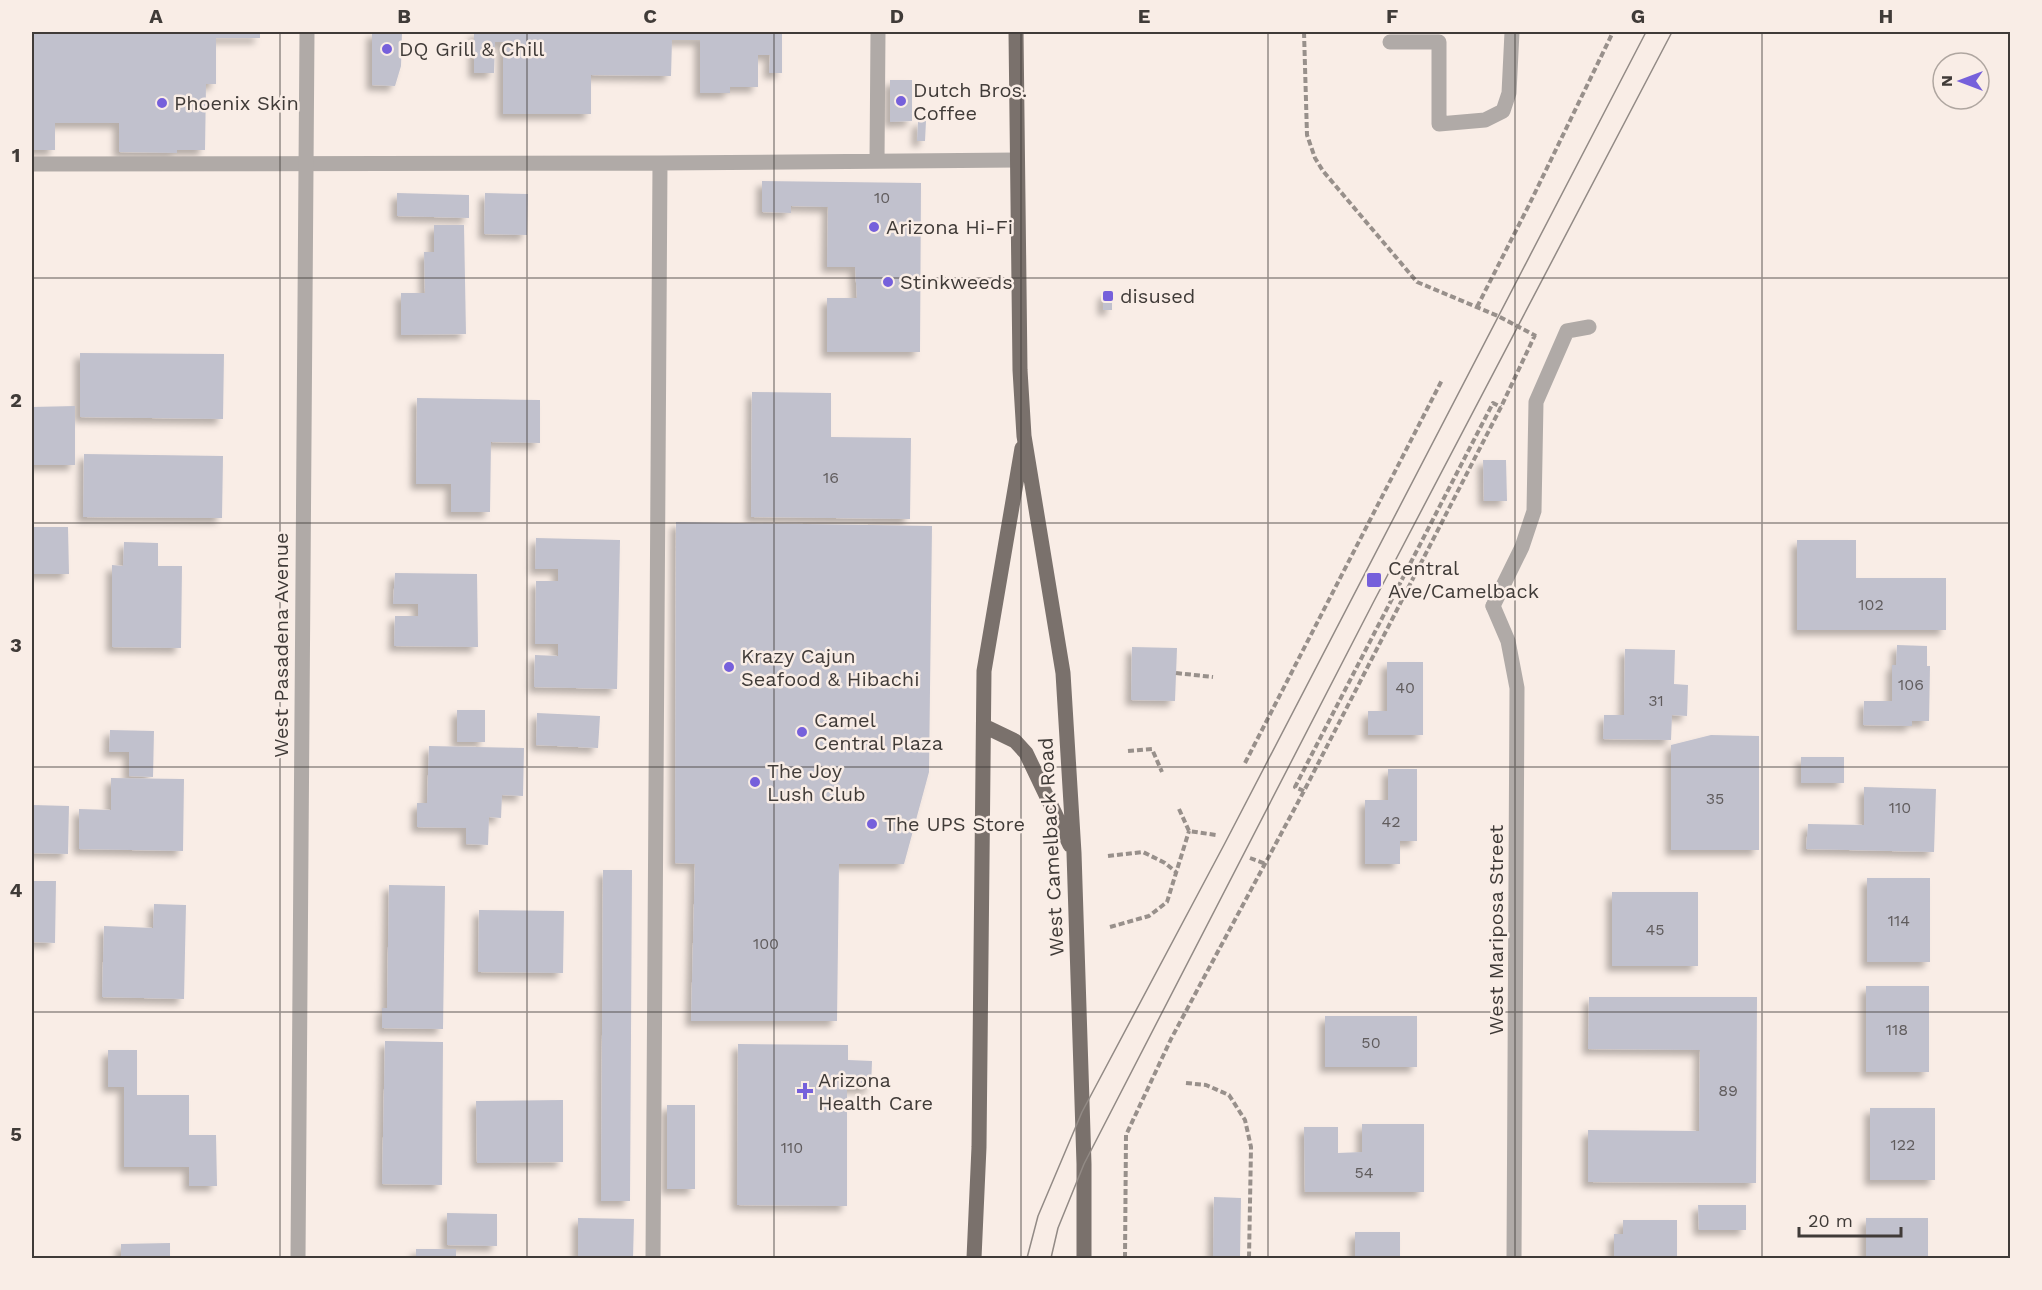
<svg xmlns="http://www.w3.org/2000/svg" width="2042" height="1290" font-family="'Work Sans',sans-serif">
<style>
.building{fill:#c1c1cd;filter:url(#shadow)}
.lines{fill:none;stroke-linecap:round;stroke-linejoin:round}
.path{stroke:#98908b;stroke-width:4;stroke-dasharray:6 3;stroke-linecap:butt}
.service{stroke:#b0aaa7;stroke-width:15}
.minor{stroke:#b0aaa7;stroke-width:15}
.primary{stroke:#7a716c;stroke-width:15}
.tram{stroke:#928a85;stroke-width:1.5}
.grid{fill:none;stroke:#403b38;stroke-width:1.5;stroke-opacity:0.55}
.poi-dot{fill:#7660db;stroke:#f9ede6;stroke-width:2}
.labels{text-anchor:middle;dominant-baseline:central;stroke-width:5;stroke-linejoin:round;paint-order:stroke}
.number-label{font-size:16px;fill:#605c5d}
.poi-label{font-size:20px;fill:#403b38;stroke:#f9ede6;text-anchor:start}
.street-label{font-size:20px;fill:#403b38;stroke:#f9ede6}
.neatline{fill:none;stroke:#403b38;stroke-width:2}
.grid-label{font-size:20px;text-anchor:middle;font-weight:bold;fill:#403b38}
</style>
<defs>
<filter id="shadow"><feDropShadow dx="-5.5" dy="5.5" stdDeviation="3" flood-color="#0004"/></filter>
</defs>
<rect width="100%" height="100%" fill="#f9ede6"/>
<path class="building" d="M32 32H260V38H216V84H206L205 150H177V153L119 152V123H55V150H32Z
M372 32H402L401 66 395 86 372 85Z
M474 32H782V73H769L770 55H758V87H730V93H700V40H672L671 76 591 75V114H503V42H495L494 73H474Z
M890 80H912V121L890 122Z
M918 121H926L925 141H917Z
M762 181 921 183 920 352H827V298H857L855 267H827L828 207 791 206V213L762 212Z
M397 193 469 195V218L397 216Z
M485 193 528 194 527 235 484 234Z
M434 225H464L466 334 401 335V293H425L424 252H434Z
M1112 290V310H1103V294Z
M80 353 224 354 223 419 80 417Z
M752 392 831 393V437L911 438 910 519 751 517Z
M417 398 540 400V443L491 442 490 512H451V484H416Z
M75 406V465H32V407Z
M84 454 223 456 222 518 83 517Z
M1483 460H1506L1507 501H1484Z
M676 522 932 526 929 772 904 864H839L837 1021H691L695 864 675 863Z
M32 527H68L69 574H32Z
M536 538 620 540 617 689 534 687 535 655 558 656V644H535L536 581H558V569H535Z
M1797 540H1856V578H1946V630H1797Z
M124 542 158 543V566H182L181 648 112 647V565L123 566Z
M395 573 477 574 478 647 394 646 395 616H418V604H393Z
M1897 645 1927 646V666H1930L1929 721H1912V726L1863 725 1864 701H1892V665H1896Z
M1132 647 1177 648 1175 701 1131 700Z
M1625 649 1675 650 1674 684 1688 685 1687 716 1672 715 1671 740 1603 739 1604 715H1624Z
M1387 662H1423V735H1368V711H1387Z
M457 710H485V742H457Z
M537 713 600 716 598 748 536 745Z
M110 730 154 731 153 777 129 776V752H109Z
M1711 735 1759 736V850H1671V745Z
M429 746 524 748 523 796 502 795 501 818 489 817 488 845 466 844V828L417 827V803H427Z
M1801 757H1844V783H1801Z
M1388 769H1417V841H1400V864H1365V800H1388Z
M111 778 184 779 183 851 79 849V809L111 810Z
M1864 787 1936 789 1934 852 1806 849 1808 824 1864 825Z
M32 805 69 806 68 854 32 853Z
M603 870H632L630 1201H601Z
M1867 878H1930V962H1867Z
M32 881H56L55 943 32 942Z
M389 885 445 886 443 1029 382 1028V1008H387Z
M1612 892H1698V966H1612Z
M154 904 186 905 184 999 102 997 104 926 153 928Z
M479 910 564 911 563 973 478 972Z
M1866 986H1929V1072H1866Z
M1589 997H1757L1756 1183 1588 1182V1130L1699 1131 1700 1050 1588 1049Z
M1325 1016H1417V1067H1325Z
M385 1041 443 1042 442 1185 382 1184Z
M738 1044 848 1045V1060L872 1061 871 1088H847V1206L737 1205Z
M108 1050H137V1095H189V1135H216L217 1186H189V1167H124V1087H108Z
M563 1100V1162L477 1163 476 1101Z
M667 1105H695V1189H667Z
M1870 1108H1935V1180H1870Z
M1362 1124H1424V1192H1305L1304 1127H1338V1153L1362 1152Z
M1214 1197 1241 1198 1240 1258H1213Z
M1698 1205H1746V1230H1699Z
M447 1213 497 1214V1246L447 1245Z
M578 1218 634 1219 633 1258 578 1256Z
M1866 1218H1928V1258H1866Z
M1623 1220H1677V1258H1614V1234H1623Z
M1355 1232H1400V1258H1355Z
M170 1243V1258H121V1244Z
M416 1249H456V1258H416Z"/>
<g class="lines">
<path class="path" d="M1304 32 1307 135 1315 158 1323 171 1417 282 1498 316 1536 336
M1477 307 1529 205 1613 32
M1176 673 1213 677
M1128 751 1152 749 1162 772
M1245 763 1442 380
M1304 791 1295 787 1493 403 1501 407
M1179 809 1189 831 1216 835
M1108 856 1143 852 1165 863 1176 872
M1250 858 1266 864
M1110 927 1149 916 1167 902 1189 831
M1186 1083 1206 1085 1229 1095 1245 1120 1251 1147 1249 1258
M1125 1258 1126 1135 1171 1039 1304 791 1501 407 1535 335"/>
<path class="service" d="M1390 42H1439V124L1485 120 1503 111 1509 93 1512 32
M877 161 878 32
M32 164 660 163 1017 160
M1493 606 1522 547 1534 511 1536 402 1567 331 1589 327
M653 1258 660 163"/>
<path class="minor" d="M1493 606 1508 641 1517 688 1514 1258
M298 1258 307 32"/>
<path class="primary" d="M1016 32 1020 370 1024 436 1063 673 1074 853 1084 1164V1258
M984 726 1015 741 1026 753 1070 845
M974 1258 979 1147 984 671 1022 448"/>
<path class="tram" d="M1027 1258 1038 1216 1082 1112 1225 843 1646 32
M1051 1258 1058 1228 1084 1164 1373 603 1672 32"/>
</g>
<path class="grid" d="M280 32V1258M527 32V1258M774 32V1258M1021 32V1258M1268 32V1258M1515 32V1258M1762 32V1258M32 278H2010M32 523H2010M32 767H2010M32 1012H2010"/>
<g class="poi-dot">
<circle cx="387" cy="49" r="6"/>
<circle cx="901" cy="101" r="6"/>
<circle cx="162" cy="103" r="6"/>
<circle cx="874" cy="227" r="6"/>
<circle cx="888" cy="282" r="6"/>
<rect x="1102" y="290" width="12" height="12" rx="3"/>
<rect x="1366" y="572" width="16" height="16" rx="3"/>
<circle cx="729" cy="667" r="6"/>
<circle cx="802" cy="732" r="6"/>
<circle cx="755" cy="782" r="6"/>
<circle cx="872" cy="824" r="6"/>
<path d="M802 1082h6v6h6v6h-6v6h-6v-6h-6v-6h6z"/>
</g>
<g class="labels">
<g class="number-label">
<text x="882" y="197">10</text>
<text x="831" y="477">16</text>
<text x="1871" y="604">102</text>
<text x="1911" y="684">106</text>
<text x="1405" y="687">40</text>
<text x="1656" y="700">31</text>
<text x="1715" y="798">35</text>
<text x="1900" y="807">110</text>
<text x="1391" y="821">42</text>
<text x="1899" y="920">114</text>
<text x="1655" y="929">45</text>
<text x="766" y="943">100</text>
<text x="1897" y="1029">118</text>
<text x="1371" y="1042">50</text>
<text x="1728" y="1090">89</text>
<text x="1903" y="1144">122</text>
<text x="792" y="1147">110</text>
<text x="1364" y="1172">54</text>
</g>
<g class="poi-label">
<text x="399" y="49">DQ Grill &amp; Chill</text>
<text x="913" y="90">Dutch Bros.<tspan x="913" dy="23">Coffee</tspan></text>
<text x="174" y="103">Phoenix Skin</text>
<text x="886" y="227">Arizona Hi-Fi</text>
<text x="900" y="282">Stinkweeds</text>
<text x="1120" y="296">disused</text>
<text x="1388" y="568">Central<tspan x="1388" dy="23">Ave/Camelback</tspan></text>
<text x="741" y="656">Krazy Cajun<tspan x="741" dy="23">Seafood &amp; Hibachi</tspan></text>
<text x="814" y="720">Camel<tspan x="814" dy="23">Central Plaza</tspan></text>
<text x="767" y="771">The Joy<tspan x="767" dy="23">Lush Club</tspan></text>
<text x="884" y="824">The UPS Store</text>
<text x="818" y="1080">Arizona<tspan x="818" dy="23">Health Care</tspan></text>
</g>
<g class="street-label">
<text transform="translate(281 645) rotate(-90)">West Pasadena Avenue</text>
<text transform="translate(1051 847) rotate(-93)">West Camelback Road</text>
<text transform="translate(1496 930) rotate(-90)">West Mariposa Street</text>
</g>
</g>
<rect width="2042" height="1290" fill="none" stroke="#f9ede6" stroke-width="66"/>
<g transform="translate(1961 81) rotate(270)"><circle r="28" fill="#f9ede6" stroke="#afa6a0" stroke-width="1.5"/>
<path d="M0-4.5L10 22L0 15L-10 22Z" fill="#7660db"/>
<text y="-9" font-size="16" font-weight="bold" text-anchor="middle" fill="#403b38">N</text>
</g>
<path d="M1799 1227v9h102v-9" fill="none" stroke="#403b38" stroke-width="3"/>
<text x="1808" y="1227" font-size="18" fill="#403b38" stroke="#f9ede6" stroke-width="4.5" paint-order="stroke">20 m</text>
<rect x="33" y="33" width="1976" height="1224" class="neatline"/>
<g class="grid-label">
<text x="156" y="23">A</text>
<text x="404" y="23">B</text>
<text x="650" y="23">C</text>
<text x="897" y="23">D</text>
<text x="1144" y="23">E</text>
<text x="1392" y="23">F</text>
<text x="1638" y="23">G</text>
<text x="1886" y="23">H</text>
<text x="16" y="162">1</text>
<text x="16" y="407">2</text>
<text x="16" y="652">3</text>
<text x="16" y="897">4</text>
<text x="16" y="1141">5</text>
</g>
</svg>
